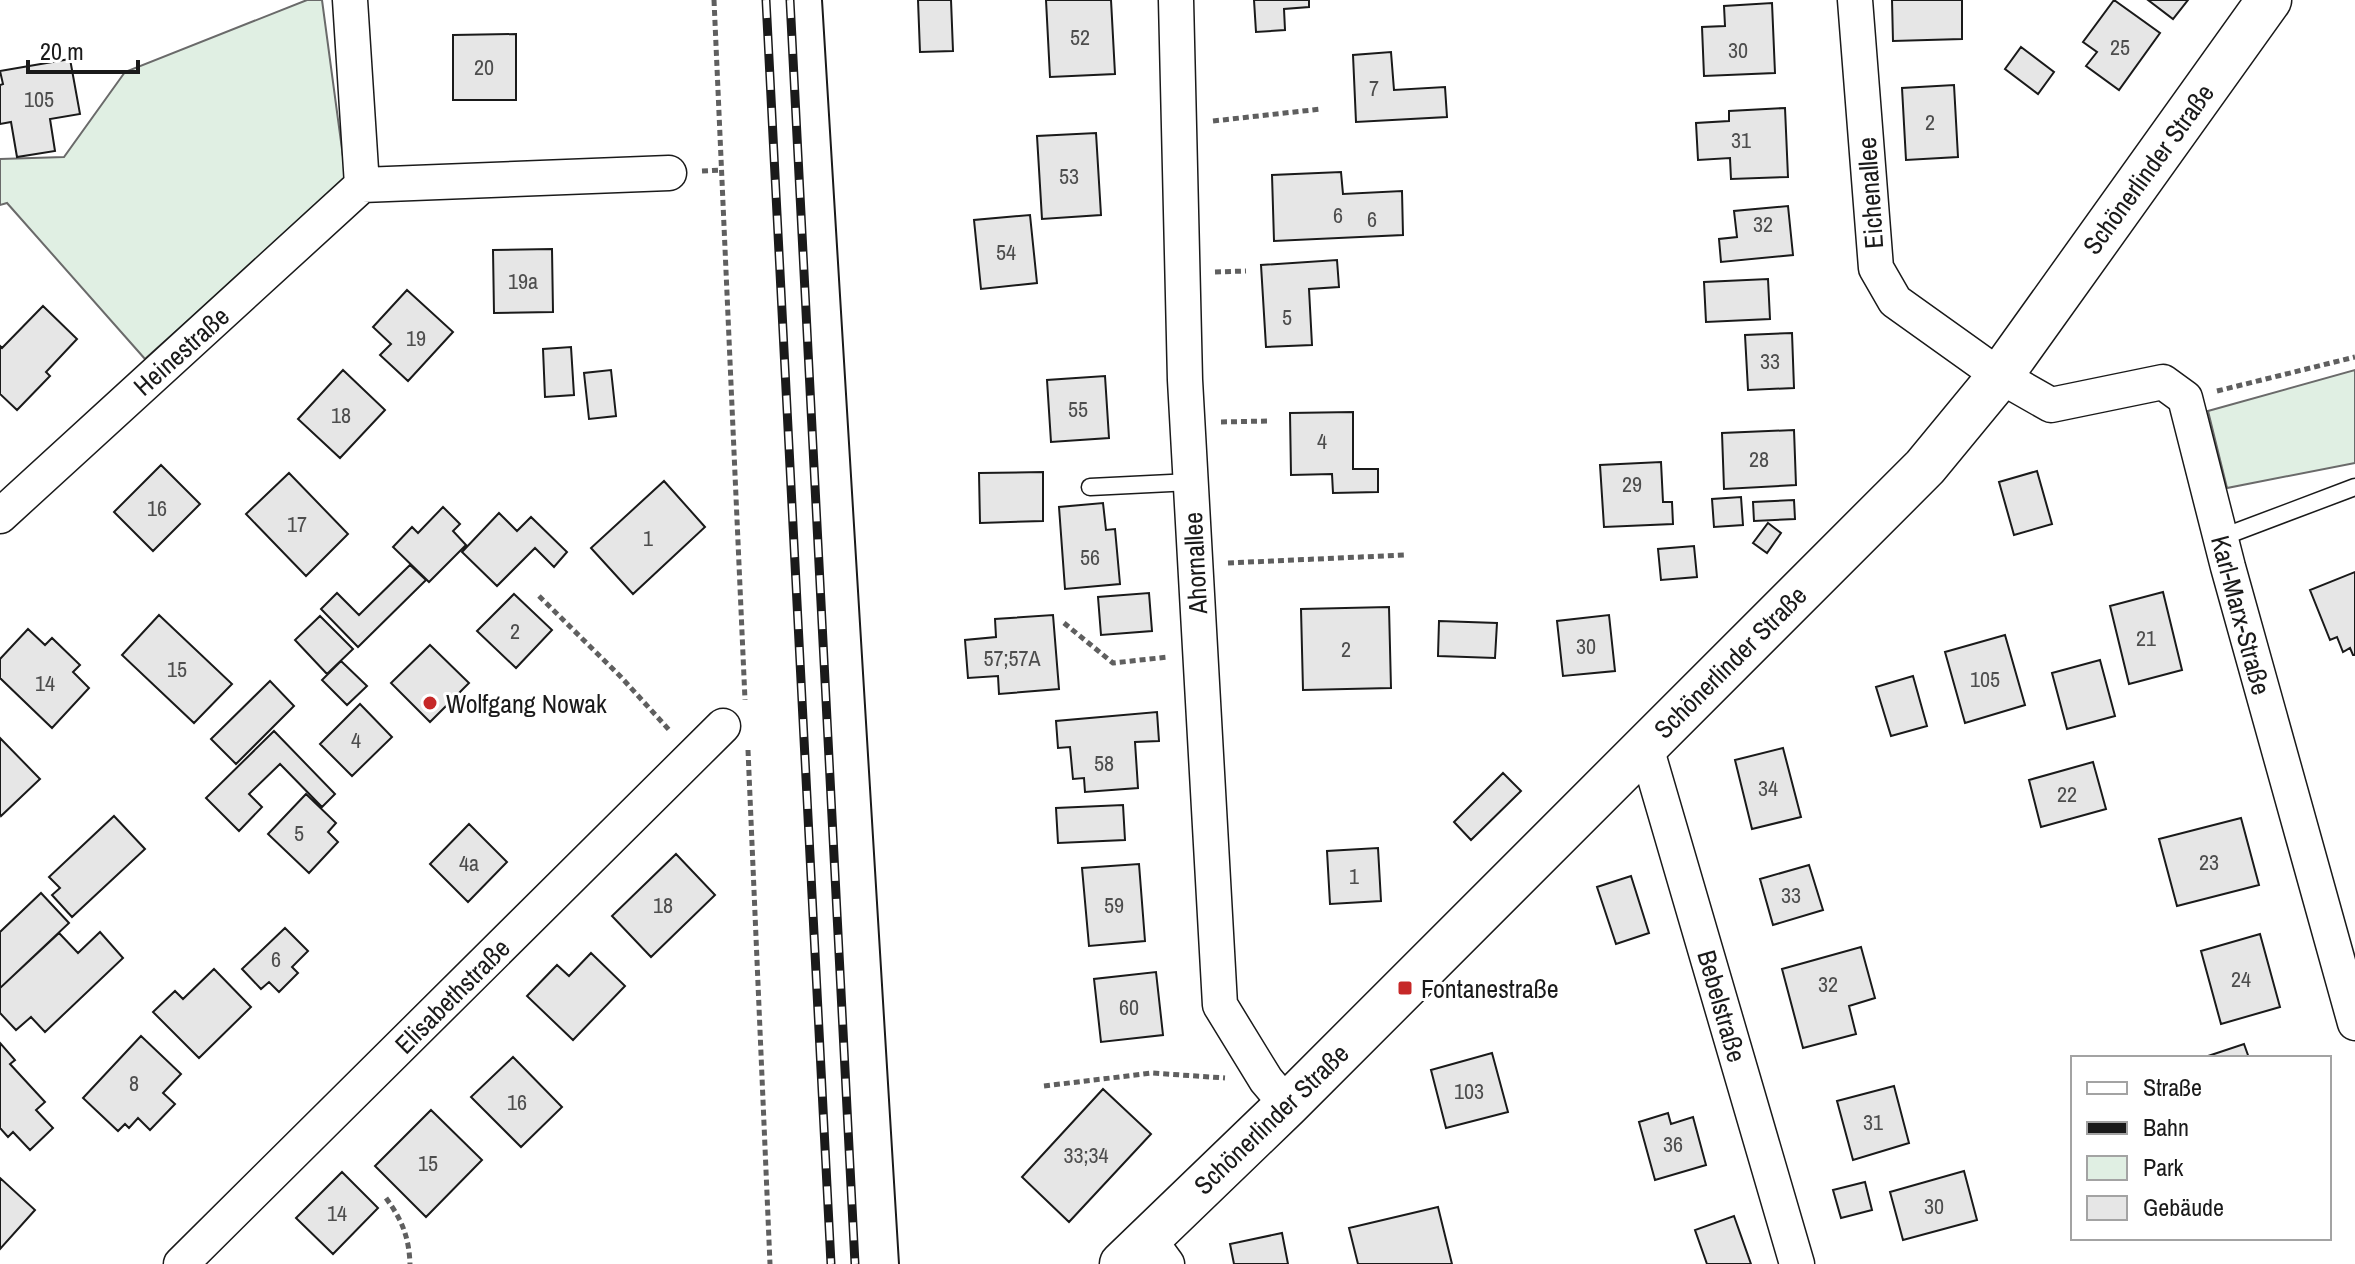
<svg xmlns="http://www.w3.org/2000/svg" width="2355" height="1264" font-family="'Archivo Narrow',sans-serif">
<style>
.green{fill:#e0efe3;stroke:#6a6a6a;stroke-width:2}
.building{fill:#e6e6e6;stroke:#1a1a1a;stroke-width:2}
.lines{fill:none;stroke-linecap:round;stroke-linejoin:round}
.lane-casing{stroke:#1a1a1a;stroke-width:19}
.street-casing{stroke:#1a1a1a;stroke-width:37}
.secondary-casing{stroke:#1a1a1a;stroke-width:47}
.path{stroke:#5f5f5f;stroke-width:5;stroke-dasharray:6 4;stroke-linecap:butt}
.lane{stroke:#fff;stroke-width:16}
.street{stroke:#fff;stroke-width:34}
.secondary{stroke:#fff;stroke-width:44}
.tram{stroke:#1a1a1a;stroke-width:2}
.rail-casing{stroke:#1a1a1a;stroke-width:9}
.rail{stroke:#fff;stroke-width:6;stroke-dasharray:18;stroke-linecap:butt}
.poi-dot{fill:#c62828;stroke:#fff;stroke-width:3}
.labels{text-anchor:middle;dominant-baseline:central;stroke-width:6;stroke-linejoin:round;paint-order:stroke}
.number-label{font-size:22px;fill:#4d4d4d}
.street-label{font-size:26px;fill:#1a1a1a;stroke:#fff}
.poi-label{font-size:26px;fill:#1a1a1a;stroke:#fff;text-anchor:start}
</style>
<rect width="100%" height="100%" fill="#fff"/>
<path class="green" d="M307 0H322L346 179 145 359 7 203 0 205V159L64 157 125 72Z
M2355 370V463L2227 488 2208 411Z"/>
<path class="building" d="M918 0H951L953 51 920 52Z
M1046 0H1111L1115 74 1050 77Z
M1254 0H1309V7L1284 9 1285 30 1256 32Z
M1892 0H1962V39L1893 41Z
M2114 0 2160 33 2119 90 2086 66 2097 52 2083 42Z
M2148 0H2188L2173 19Z
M1772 3 1775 73 1704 76 1702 27 1725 26 1724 6Z
M516 34V100H453V35Z
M2021 47 2054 72 2038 94 2005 69Z
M1391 52 1394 90 1445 87 1447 117 1356 122 1353 55Z
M70 59 80 114 50 119 55 151 17 157 11 122 0 124V85L3 84 0 71Z
M1954 85 1958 157 1906 160 1902 88Z
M1785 108 1788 177 1731 179 1730 158 1698 160 1696 123 1729 121V111Z
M1096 133 1101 215 1042 219 1037 136Z
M1341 172 1343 194 1402 191 1403 235 1274 241 1272 175Z
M1788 206 1793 255 1721 262 1719 239 1737 237 1734 211Z
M1030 215 1037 283 981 289 974 220Z
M552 249 553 312 494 313 493 250Z
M1337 260 1339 287 1309 289 1312 345 1266 347 1261 265Z
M1768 279 1770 319 1706 322 1704 282Z
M407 290 453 332 408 381 380 355 391 344 373 327Z
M43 306 77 339 46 372 50 376 17 410 0 394V346L2 348Z
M1792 333 1794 388 1748 390 1745 335Z
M571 347 574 395 545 397 543 349Z
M343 370 385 410 340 458 298 419Z
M611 370 616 416 589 419 584 373Z
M1105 376 1109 438 1051 442 1047 380Z
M1353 412V469H1378V492L1333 493 1332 474 1291 475 1290 413Z
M1794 430 1796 485 1724 489 1722 433Z
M1661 462 1663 502H1672L1673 524 1604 527 1600 465Z
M161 465 200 504 153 551 114 512Z
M2037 471 2052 524 2014 535 1999 482Z
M1043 472V521L980 523 979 473Z
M289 473 348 534 306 576 246 514Z
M664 481 705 527 633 594 591 548Z
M1741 497 1743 525 1714 527 1712 499Z
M1794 500 1795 519 1754 521 1753 502Z
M1103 503 1106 530 1115 529 1120 584 1065 589 1059 507Z
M443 507 460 524 453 531 466 545 429 582 393 547 412 527 418 533Z
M499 513 517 531 531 517 567 552 554 567 535 548 497 586 462 552Z
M1768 523 1781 533 1767 553 1753 543Z
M1694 546 1697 577 1661 580 1658 549Z
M410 565 426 580 358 647 321 609 337 593 359 615Z
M2355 572V655H2353L2350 648 2343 652 2337 637 2330 640 2310 590Z
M2163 592 2182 670 2129 684 2110 606Z
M1149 593 1152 631 1101 635 1098 597Z
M514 594 552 630 516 668 477 631Z
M1389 607 1391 688 1303 690 1301 609Z
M159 615 232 684 194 723 122 655Z
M1053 615 1059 689 999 694 998 676 968 678 965 640 996 637 995 619Z
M1609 615 1615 671 1563 676 1557 621Z
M320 616 353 649 327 674 295 640Z
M1439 621 1497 623 1495 658 1438 656Z
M28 629 45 645 52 638 80 665 73 672 89 688 52 728 0 678V659Z
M2005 635 2025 705 1965 723 1945 652Z
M430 645 469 683 430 722 391 683Z
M2100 660 2115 716 2067 729 2052 673Z
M341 661 367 686 347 705 322 680Z
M1913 676 1927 726 1891 736 1876 687Z
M270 681 294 706 236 764 211 739Z
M360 704 392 737 352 776 320 744Z
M1157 712 1159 741 1135 742 1138 788 1085 792 1084 778 1073 779 1070 747 1058 748 1056 721Z
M274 731 335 794 322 807 280 764 249 794 262 807 239 831 206 798Z
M0 738 40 779 1 816 0 814Z
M1783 748 1801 817 1752 829 1735 760Z
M2093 762 2106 809 2041 827 2029 780Z
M1503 773 1521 791 1471 840 1454 822Z
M306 794 336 823 328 832 338 842 309 873 268 834Z
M1123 805 1125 840 1058 843 1056 808Z
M114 816 145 849 72 917 52 895 60 888 49 877Z
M2241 818 2259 885 2177 906 2159 839Z
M469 824 507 862 468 902 430 864Z
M1378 848 1381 901 1330 904 1327 851Z
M676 854 715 895 651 957 612 916Z
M1139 864 1145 941 1089 946 1082 868Z
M1809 865 1823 910 1773 925 1760 879Z
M1631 876 1649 933 1616 944 1597 887Z
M41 893 69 923 0 988V932Z
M285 928 308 951 292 967 298 973 279 992 269 982 261 989 242 969Z
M100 932 123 958 45 1032 31 1017 16 1030 0 1013V988L59 933 78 953Z
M2260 934 2280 1007 2221 1024 2201 951Z
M1861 947 1875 998 1849 1006 1856 1034 1803 1048 1782 969Z
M591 953 625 986 573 1040 527 996 557 965 569 976Z
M214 969 251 1007 199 1058 153 1012 175 991 183 999Z
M1156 972 1163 1035 1101 1042 1094 979Z
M141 1036 181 1074 163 1093 175 1104 150 1130 138 1118 129 1128 125 1124 118 1131 83 1098Z
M0 1043 15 1060 10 1064 45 1102 36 1110 53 1128 30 1150 13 1132 8 1137 0 1128Z
M2244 1044 2249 1058H2202Z
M1492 1053 1508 1112 1446 1128 1431 1070Z
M513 1057 562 1107 521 1147 471 1097Z
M1894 1086 1909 1143 1853 1160 1837 1101Z
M1103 1089 1151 1134 1069 1222 1022 1177Z
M431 1110 482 1160 426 1217 375 1166Z
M1668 1113 1671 1124 1693 1117 1706 1165 1655 1180 1639 1122Z
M1964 1171 1977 1220 1903 1240 1890 1192Z
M342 1172 378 1208 333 1254 296 1218Z
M0 1178 35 1210 0 1249Z
M1865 1182 1872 1210 1841 1218 1833 1190Z
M1438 1207 1452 1264H1358L1349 1228Z
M1734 1216 1751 1264H1707L1695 1230Z
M1282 1233 1288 1264H1234L1230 1244Z"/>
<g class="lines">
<g class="lane-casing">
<path id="lane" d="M1090 487 1191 482
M2220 538 2355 487"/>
</g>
<g class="street-casing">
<path id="street" d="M1176 0 1185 380 1220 1005 1266 1080 1287 1105
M1855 0 1876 268 1895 301 2000 376 2051 405 2163 382 2185 398 2228 567 2355 1023
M362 185 669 173
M0 516 362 185 350 0
M1646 747 1797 1264
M1148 1238 1167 1264
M181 1264 723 726"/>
</g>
<g class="secondary-casing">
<path id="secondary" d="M1122 1264 1287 1105 1925 467 2000 376 2269 0"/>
</g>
<path class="path" d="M714 0 745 700
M1213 121 1321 109
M702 171 721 170
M1215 272 1246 271
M2217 391 2355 357
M1221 422 1267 421
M1228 563 1405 555
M539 596 621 677 671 732
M1064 623 1113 663 1168 657
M748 750 770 1264
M1044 1086 1152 1073 1225 1078
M386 1198C402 1220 409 1237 410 1264"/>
<use href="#lane" class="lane"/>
<use href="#street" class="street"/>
<use href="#secondary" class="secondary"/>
<path class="tram" d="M822 0 899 1264"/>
<g class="rail-casing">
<path id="rail" d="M766 0 831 1264
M790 0 855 1264"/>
</g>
<use href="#rail" class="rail"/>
</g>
<g class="poi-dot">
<circle cx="430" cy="703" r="8"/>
<rect x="1397" y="980" width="16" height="16" rx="4"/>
</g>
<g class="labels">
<g class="number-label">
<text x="1080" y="37">52</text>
<text x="2120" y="47">25</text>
<text x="1738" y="50">30</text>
<text x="484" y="67">20</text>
<text x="1374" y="88">7</text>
<text x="39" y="99">105</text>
<text x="1930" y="122">2</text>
<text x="1741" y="140">31</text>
<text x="1069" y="176">53</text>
<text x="1338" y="215">6</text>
<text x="1372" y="219">6</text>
<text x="1763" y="224">32</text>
<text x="1006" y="252">54</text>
<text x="523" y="281">19a</text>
<text x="1287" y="317">5</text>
<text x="416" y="338">19</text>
<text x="1770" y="361">33</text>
<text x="1078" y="409">55</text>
<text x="341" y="415">18</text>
<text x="1322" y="441">4</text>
<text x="1759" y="459">28</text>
<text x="1632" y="484">29</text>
<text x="157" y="508">16</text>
<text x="297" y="524">17</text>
<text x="648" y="538">1</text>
<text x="1090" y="557">56</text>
<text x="515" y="631">2</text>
<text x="2146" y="638">21</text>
<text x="1586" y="646">30</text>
<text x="1346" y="649">2</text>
<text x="1012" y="658">57;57A</text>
<text x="177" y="669">15</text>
<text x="1985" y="679">105</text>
<text x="45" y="683">14</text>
<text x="356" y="740">4</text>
<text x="1104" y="763">58</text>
<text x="1768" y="788">34</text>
<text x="2067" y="794">22</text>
<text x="299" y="833">5</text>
<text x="2209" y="862">23</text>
<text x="469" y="863">4a</text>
<text x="1354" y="876">1</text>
<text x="1791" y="895">33</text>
<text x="663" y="905">18</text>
<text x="1114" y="905">59</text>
<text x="276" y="959">6</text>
<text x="2241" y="979">24</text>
<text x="1828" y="984">32</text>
<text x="1129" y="1007">60</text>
<text x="134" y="1083">8</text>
<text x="1469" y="1091">103</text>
<text x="517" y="1102">16</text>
<text x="1873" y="1122">31</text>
<text x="1673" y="1144">36</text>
<text x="1086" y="1155">33;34</text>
<text x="428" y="1163">15</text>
<text x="1934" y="1206">30</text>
<text x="337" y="1213">14</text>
</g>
<g class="street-label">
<text transform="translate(2148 169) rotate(-54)">Schönerlinder Straße</text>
<text transform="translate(1870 193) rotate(-94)">Eichenallee</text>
<text transform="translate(181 351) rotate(-42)">Heinestraße</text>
<text transform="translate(1195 563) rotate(-93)">Ahornallee</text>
<text transform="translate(2241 615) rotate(75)">Karl-Marx-Straße</text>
<text transform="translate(1730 662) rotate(-45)">Schönerlinder Straße</text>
<text transform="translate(452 996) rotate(-45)">Elisabethstraße</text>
<text transform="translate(1722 1006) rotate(74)">Bebelstraße</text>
<text transform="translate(1271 1119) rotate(-44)">Schönerlinder Straße</text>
</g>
<g class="poi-label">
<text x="446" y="703">Wolfgang Nowak</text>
<text x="1421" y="988">Fontanestraße</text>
</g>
</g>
<rect x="2071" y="1056" width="260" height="184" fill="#ffffff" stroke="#a3a3a3" stroke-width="2"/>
<rect x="2087" y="1082" width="40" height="12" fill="#ffffff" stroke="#a3a3a3" stroke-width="2"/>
<text x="2143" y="1096" font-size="24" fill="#1a1a1a">Straße</text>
<rect x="2087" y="1122" width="40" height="12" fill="#1a1a1a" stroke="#a3a3a3" stroke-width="2"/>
<text x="2143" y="1136" font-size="24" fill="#1a1a1a">Bahn</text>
<rect x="2087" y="1156" width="40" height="24" fill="#e0efe3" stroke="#a3a3a3" stroke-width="2"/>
<text x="2143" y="1176" font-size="24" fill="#1a1a1a">Park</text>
<rect x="2087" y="1196" width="40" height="24" fill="#e6e6e6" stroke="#a3a3a3" stroke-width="2"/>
<text x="2143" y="1216" font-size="24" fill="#1a1a1a">Gebäude</text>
<path d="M28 60v12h110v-12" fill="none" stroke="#1a1a1a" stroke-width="4"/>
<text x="40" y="60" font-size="24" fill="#1a1a1a" stroke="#ffffff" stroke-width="6" paint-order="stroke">20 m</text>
</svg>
